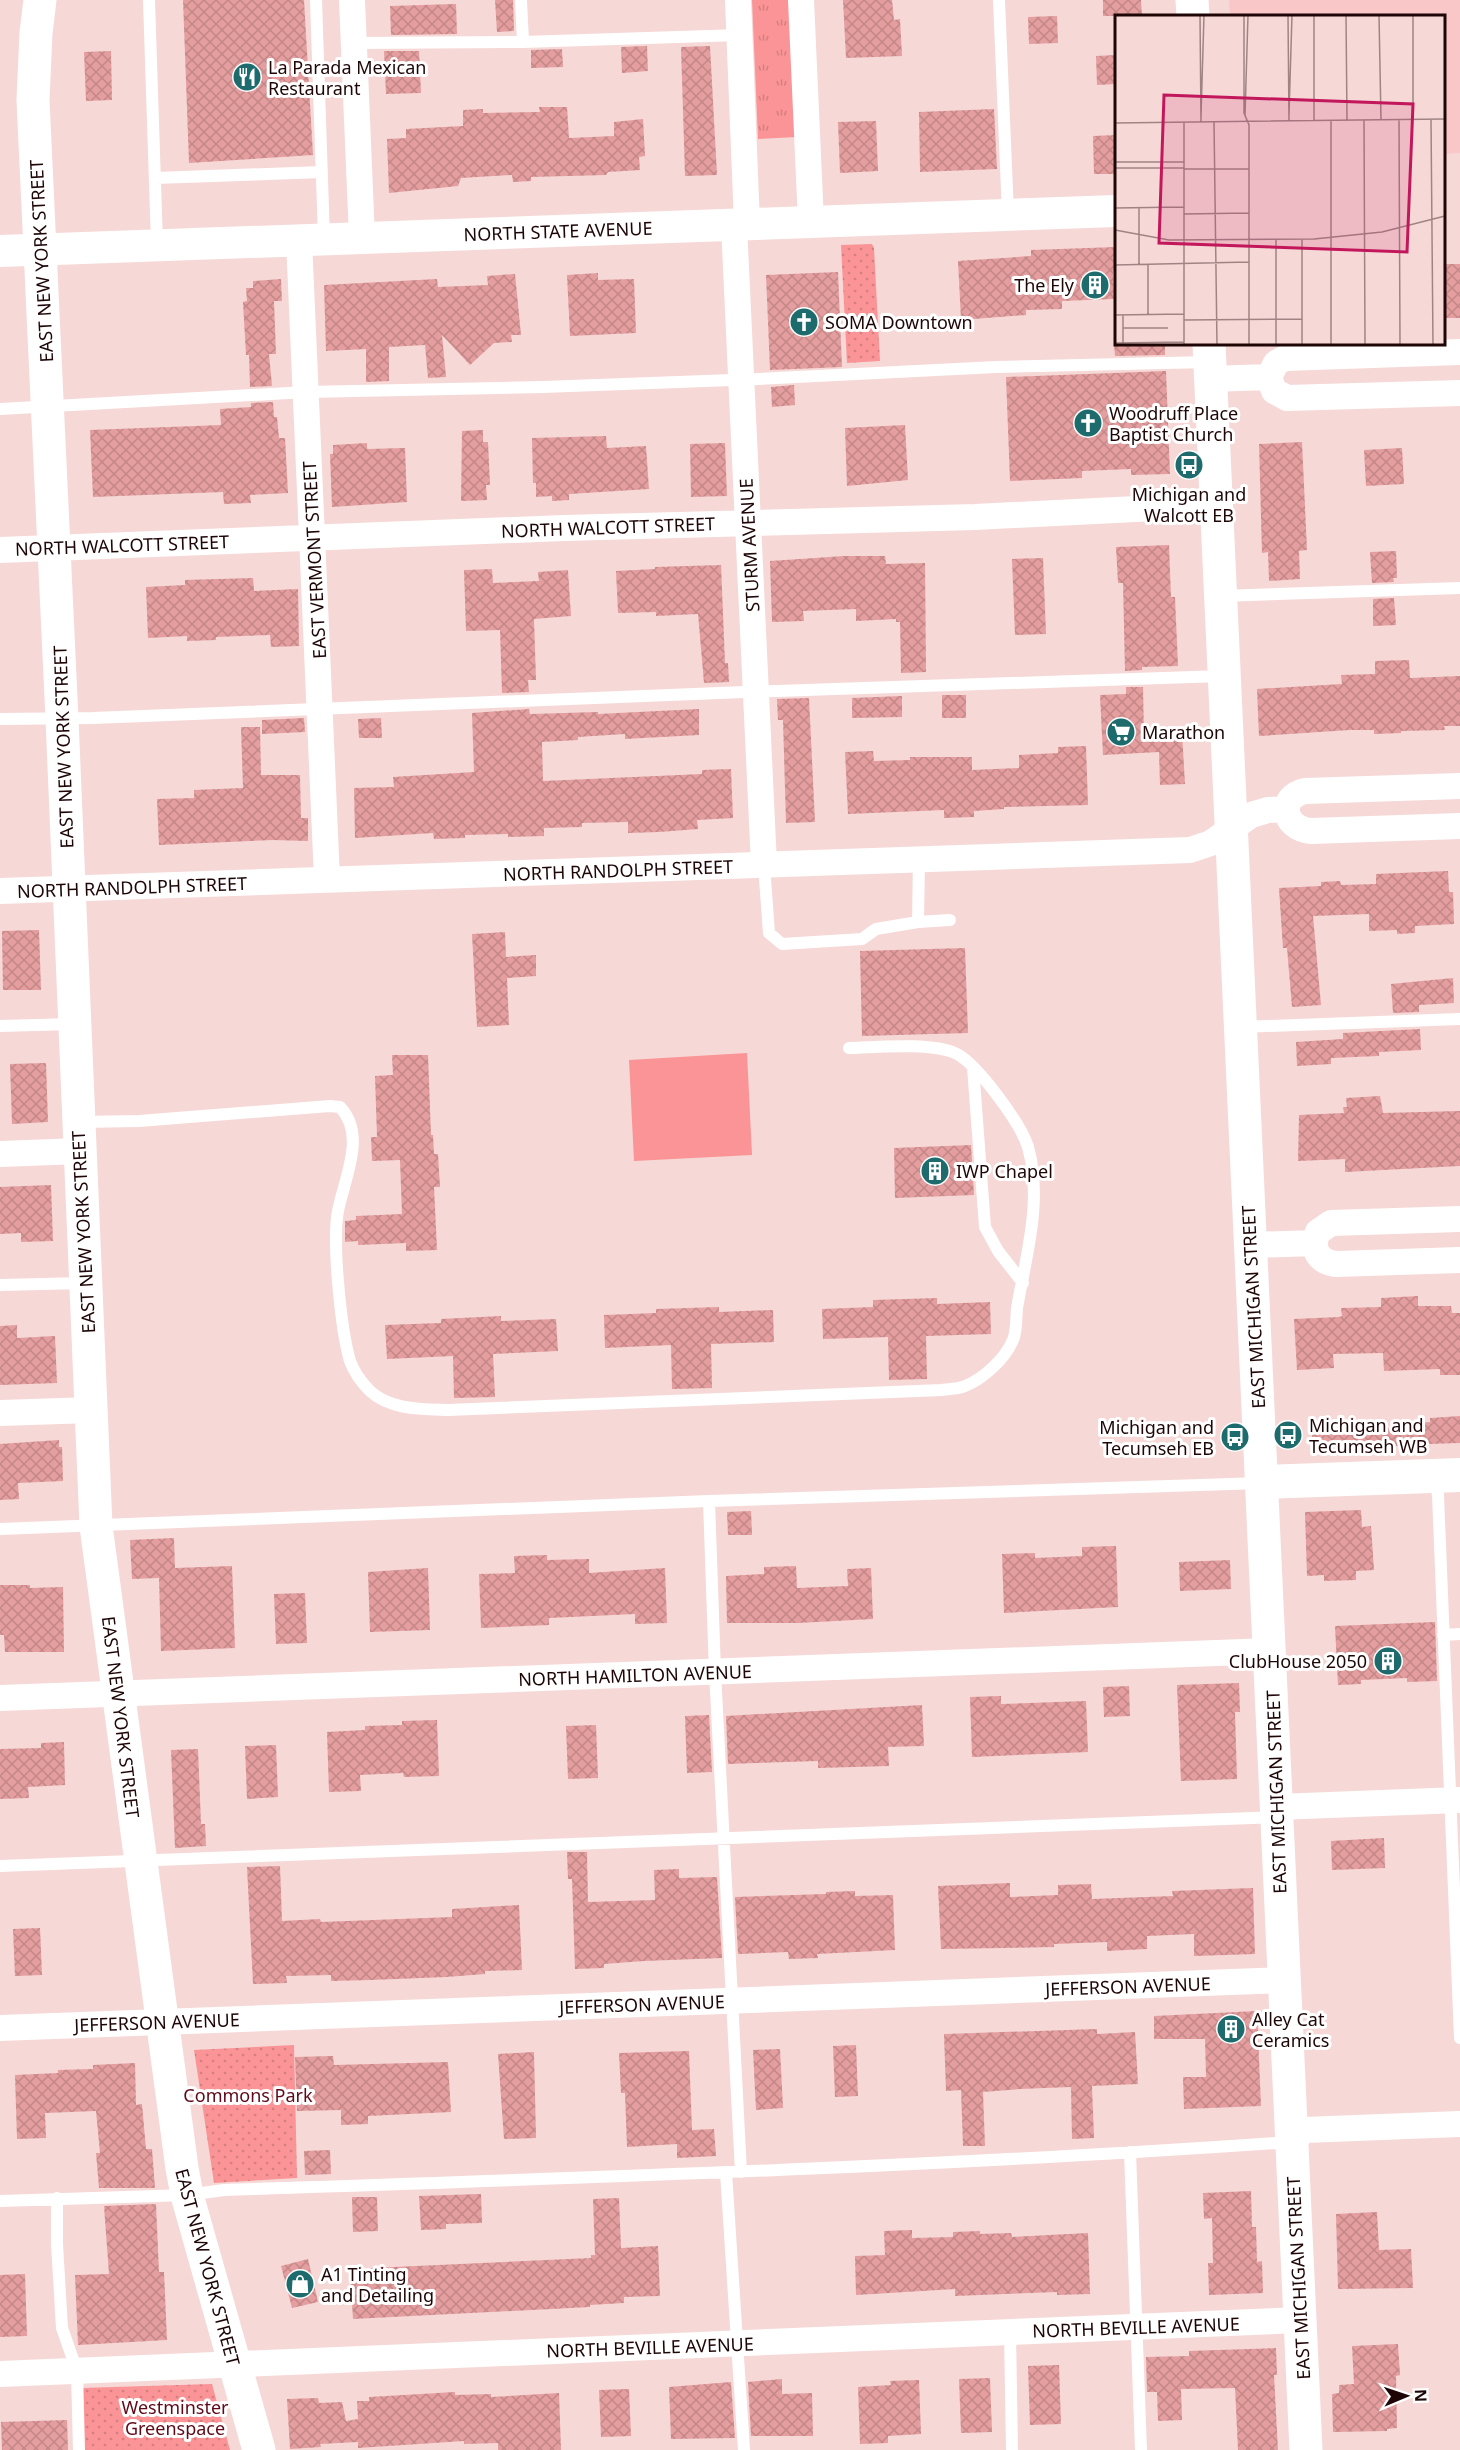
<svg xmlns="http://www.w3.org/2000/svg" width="1460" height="2450" font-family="'Noto Sans',sans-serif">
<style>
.built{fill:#f9c7c7}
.grass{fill:url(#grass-tufts)}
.park{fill:url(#park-dots)}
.garden{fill:#fa9496}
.building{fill:url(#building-cross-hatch)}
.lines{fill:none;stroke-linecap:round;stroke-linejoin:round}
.service{stroke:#fff;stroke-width:12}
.minor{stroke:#fff;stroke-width:26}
.tertiary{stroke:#fff;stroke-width:32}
.secondary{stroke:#fff;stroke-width:33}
.labels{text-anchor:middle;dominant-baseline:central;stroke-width:6;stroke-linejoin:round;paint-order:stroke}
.poi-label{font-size:18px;fill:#1e0607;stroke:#fff;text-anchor:start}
.street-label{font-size:18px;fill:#1e0607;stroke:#fff}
.park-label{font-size:18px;fill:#5e0818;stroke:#fff}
.inset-road{fill:none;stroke:#a08484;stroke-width:1.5}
.view{fill:#c2185b;fill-opacity:0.15;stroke:#c2185b;stroke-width:3}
.inset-edge{fill:none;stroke:#1e0607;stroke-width:3}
</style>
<defs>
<pattern id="grass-tufts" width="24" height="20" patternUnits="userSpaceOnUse" patternTransform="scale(1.5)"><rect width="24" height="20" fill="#fa9496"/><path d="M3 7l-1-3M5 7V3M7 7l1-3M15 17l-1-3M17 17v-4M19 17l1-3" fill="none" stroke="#d67e80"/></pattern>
<pattern id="park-dots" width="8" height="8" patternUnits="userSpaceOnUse" patternTransform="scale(1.5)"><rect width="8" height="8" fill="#fa9496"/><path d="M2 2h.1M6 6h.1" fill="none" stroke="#d67e80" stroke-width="1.8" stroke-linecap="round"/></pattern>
<pattern id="building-cross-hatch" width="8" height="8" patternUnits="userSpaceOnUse" patternTransform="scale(1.5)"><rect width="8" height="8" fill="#e59e9f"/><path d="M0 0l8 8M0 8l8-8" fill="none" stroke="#c48787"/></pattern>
</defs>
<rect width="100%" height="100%" fill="#f6d8d7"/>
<path class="built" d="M1229 0H1460V153L1444 154V16H1230Z"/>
<path class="grass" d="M752 0H791L797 137 758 139Z"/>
<path class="park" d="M872 244 874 248 880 361 847 363 841 245Z
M294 2045 297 2178 214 2183 194 2050Z
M212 2384 230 2450H84L81 2388Z"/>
<path class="garden" d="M747 1053 752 1155 634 1161 629 1060Z"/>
<path class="building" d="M183 0H304L313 155 189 163Z
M495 0H513L514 31 497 32Z
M843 0H892L894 20 900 19 902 56 846 58Z
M1103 0H1141L1142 16H1103Z
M456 4 457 34 391 35 390 6Z
M1057 16 1058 43 1029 44 1028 17Z
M647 46 648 71 622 73 621 47Z
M710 46 717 175 685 176 681 47Z
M562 49 563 67 531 68V50Z
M111 51 112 100 86 101 84 52Z
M384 51H419L421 93 386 94Z
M1116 55V84L1097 85 1096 56Z
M539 107H567L569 138 614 136V122L643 119 645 156 639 157 640 170 608 172 606 175 531 177V181L513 182 512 175 461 178 458 186 389 193 387 139 406 138V129L463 126V110L483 109V113L540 112Z
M994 109 997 169 920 172 919 112Z
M876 121 878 171 840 173 838 122Z
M1116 135V174H1094L1093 136Z
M1116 247V271H1113L1114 299 1062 301V309L1026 310V315L961 320 958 261 1031 256V250Z
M1443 264H1460V318H1446Z
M838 272 842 367 770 370 766 275Z
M598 273V280L634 279 636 333 570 336 567 275Z
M515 274 521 335H511L512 342 494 343 470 365 442 335 446 377 428 378 425 345 389 347V381L366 382V349L326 351 324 285 437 279 438 287 488 285 487 276Z
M281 279 282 301H274L276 354H269L272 386 250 387 249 355H246L243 302 247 301 246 288H253V281Z
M1114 344H1165V355L1115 356Z
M1166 371 1170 474 1131 475V469L1082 471V478L1010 481 1006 377Z
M794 385 795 405 772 407 771 387Z
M273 402 274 417H277L279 438H285L288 493 250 495 251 503 224 504 223 492 93 497 90 430 221 425 220 409 251 407V403Z
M905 425 908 480 847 486 845 428Z
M483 430V442H488L490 485H486L487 500 461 501 462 431Z
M606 436 607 448 646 446 649 489 569 494V500L552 501V496L536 497V483H533L532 438Z
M1302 442 1307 550 1299 551 1300 579 1269 581 1268 552 1262 553 1259 444Z
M367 443V449L405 448 407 502 332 507 330 454H333V445Z
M725 443 727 496 691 497 690 444Z
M1402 448 1404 484 1366 486 1364 450Z
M1169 545 1171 597H1175L1178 666 1142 667V670L1125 671 1123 583H1118L1116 547Z
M1396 551 1397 578H1393L1394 582 1372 583 1370 552Z
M844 556H885L886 564 925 563 926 672 901 673 900 622H896V619L856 621V609L803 611 804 621 772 622 770 561Z
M1043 558 1046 634 1015 635 1012 559Z
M721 565 725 663H728L729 682 704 683 698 614 656 616V612L618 613 616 571 655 569V567Z
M492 569 493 583 539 581 538 572 568 570 571 616 534 619 536 680H528L529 692 502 693 500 630 466 631 464 570Z
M253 578 254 591 298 589 299 646 271 647 270 635 216 637V640L187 641V636L148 638 146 587 185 585V580Z
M1394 598 1396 625 1373 626V599Z
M1409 660 1410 678 1460 676V726H1444L1445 730 1401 731V733L1374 734V730H1350L1259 736 1257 689 1342 684 1341 675 1375 674V661Z
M1126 687H1143L1144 735 1182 733 1185 784 1160 785 1159 752 1103 755 1100 695 1126 694Z
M942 695H966V718H942Z
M902 696V717L852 718V698Z
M809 698 815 822 786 823 783 720H778L777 699Z
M529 709 530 714 598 712V714L699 709V735L625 739V734L578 737V740L542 742 543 781 702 774V770L731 769 733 818 697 820 698 829 659 832 628 833V822L582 823V827L544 828V836L508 837V834L465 835V838L434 839 433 833 355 838 354 788 394 787 393 777 474 772 472 713Z
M304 718 305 732 262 734V720Z
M381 718 382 738H359L358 719Z
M241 727H260L261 775H300L301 818H308V841L273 840 159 845 157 799 194 798V790L243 788Z
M1086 746 1088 805 1004 807V809L974 811V817L944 818V810L848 814 845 752 873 751 874 761 910 760V757H972V770L1019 768V755L1058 753V747Z
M1448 871 1449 892H1453L1454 924 1415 926V933L1397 934V930L1369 931V914L1313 916 1321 1005 1292 1007 1287 948H1283L1279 888 1321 886V882L1340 881 1341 885 1376 884V874Z
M39 930 41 990H3L2 931Z
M505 932 506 957 536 955V976L507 978 509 1025 477 1027 472 934Z
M965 948 968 1033 862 1036 860 951Z
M1453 978 1454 1003 1419 1005V1012L1393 1013 1391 984Z
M1420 1029 1421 1050 1379 1052V1056L1331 1058V1064L1297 1066 1296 1042 1343 1039V1033Z
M392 1055H428L431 1135H433L434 1154H438L440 1187H434L437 1250 406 1251V1243L358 1245V1241L345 1242V1221L356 1220V1216L402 1214 400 1160 372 1161 371 1137H377L375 1076 393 1075Z
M46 1063 48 1122 12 1124 10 1064Z
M1380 1096 1383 1113 1460 1111V1166L1345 1172V1159L1298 1161 1299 1115 1344 1113 1343 1107H1347L1346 1098Z
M971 1145 974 1195 895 1198 894 1148Z
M51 1185 53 1241 21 1242V1233L0 1234V1187Z
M1418 1296V1306H1451L1452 1313H1460V1375H1440V1369L1384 1371 1383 1353 1333 1354 1334 1368 1297 1370 1294 1319 1339 1317 1342 1316 1341 1308 1381 1307V1298Z
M937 1298V1304L990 1302 991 1334 926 1336 927 1379 889 1380 888 1337 823 1339 822 1309 873 1307V1300Z
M719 1307V1312L773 1310 774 1342 711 1344 712 1388 672 1389 671 1345 605 1348 604 1315 656 1313V1309Z
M501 1316V1321L556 1319 558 1351 493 1354 495 1397 454 1398 453 1356 387 1359 385 1325 441 1323V1319Z
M17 1325V1338L55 1336 57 1383 0 1385V1326Z
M1460 1416V1443L1428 1444 1429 1448 1399 1450V1446L1313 1453 1312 1433 1397 1427V1424L1430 1422V1418Z
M59 1440V1447H62L63 1481 18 1483 19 1499 0 1500V1444Z
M1361 1510 1362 1527 1371 1526 1374 1570 1356 1571V1580L1324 1581V1575L1307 1576 1305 1512Z
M751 1511 752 1535H728L727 1512Z
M174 1538 175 1568 232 1566 235 1648 161 1651 159 1578 132 1579 130 1540Z
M1116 1546 1118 1607 1004 1613 1002 1554 1035 1553V1558L1082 1556V1547Z
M547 1555V1560L589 1559V1573L665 1568 667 1623 635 1624V1614L549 1618V1625L481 1628 479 1574 515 1573 514 1556Z
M1230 1560 1231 1589 1180 1591 1179 1562Z
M796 1566 797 1588 848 1586 847 1569 871 1568 873 1619 798 1623H727L726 1576 764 1574V1567Z
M428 1568 430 1630 370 1632 368 1572Z
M0 1585H30V1588L63 1587 64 1652H5L4 1635H0Z
M305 1593 307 1643 276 1644 274 1594Z
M1435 1622 1437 1681 1407 1682V1678L1361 1680V1684L1338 1685 1335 1626Z
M1239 1683 1240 1712H1235L1237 1779 1181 1781 1177 1685Z
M1129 1686 1130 1716 1104 1717 1103 1687Z
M1001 1696V1704L1086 1701 1088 1752 972 1757 970 1697Z
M922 1705 924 1746 888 1747 889 1766 818 1768V1761L728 1764 726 1716Z
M709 1715 712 1772 687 1773 685 1716Z
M437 1720 439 1776 404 1777 403 1773 360 1775 361 1791 329 1792 327 1732 365 1730V1726L402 1725V1721Z
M596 1725 598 1778 568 1779 566 1726Z
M64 1742 65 1785 28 1787 29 1798 0 1799V1749L41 1748V1743Z
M276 1745 278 1797 247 1799 245 1746Z
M198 1749 201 1824H205L206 1846 175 1848 171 1750Z
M1384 1838 1385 1868 1332 1870 1331 1841Z
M567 1852H587L588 1902 655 1900 654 1870 679 1869V1878L717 1877 722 1958 644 1961 604 1964V1968L575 1969 572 1879H568Z
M280 1866 282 1921 320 1919 321 1922 452 1917V1909L519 1905 522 1970 485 1971V1974L446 1977 371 1980 331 1981V1975L286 1976 287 1983 253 1984 247 1867Z
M1010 1883V1897L1058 1895V1885L1091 1884 1092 1899 1173 1896 1172 1891 1253 1888 1255 1954 1194 1956V1934L1147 1936V1949L1107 1951V1942L1054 1944V1947L941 1949 938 1886Z
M855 1891V1896L893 1895 895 1950 817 1954 818 1958 789 1959 788 1952 738 1954 735 1897 826 1894V1892Z
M40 1928 42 1975 15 1976 13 1929Z
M1257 2011 1261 2106 1184 2109 1183 2077H1206L1205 2039H1154V2016Z
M1097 2029V2034L1135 2032 1138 2084 1092 2086 1094 2138 1072 2139 1071 2087 1020 2089 983 2092 985 2146H963L961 2090 946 2091 944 2034Z
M856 2045 858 2096 835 2097 833 2046Z
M780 2049 783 2108 756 2110 753 2050Z
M689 2051 692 2130 714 2129 716 2156 677 2158V2144L627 2147 625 2093H621L619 2053Z
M534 2052 536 2138 504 2139 498 2054Z
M333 2056 334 2065 448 2062 451 2112 368 2116V2124L341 2125V2110L297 2111 295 2057Z
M135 2063 136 2105 142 2104 146 2149H152L155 2188H99L96 2153H100L96 2111 45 2113 46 2138 17 2139 15 2075 58 2073V2070L93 2069V2065Z
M330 2150 331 2174 305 2175 304 2151Z
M1251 2191 1252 2227H1256L1257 2262 1262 2261 1263 2293 1209 2295 1208 2263H1213L1212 2218 1204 2219 1203 2193Z
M481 2194 482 2223 446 2224V2229L421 2230 419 2196Z
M352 2197H377L378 2231 353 2232Z
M619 2198 621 2248 658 2246 660 2296 624 2297V2303L590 2305V2307L353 2319 350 2269 591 2258V2255H595L593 2199Z
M156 2204 159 2272H164L167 2340 78 2345 75 2275 109 2274 104 2206Z
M1377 2212 1379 2250 1411 2249 1413 2288 1338 2289 1336 2214Z
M912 2230V2238L953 2237V2232L980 2231V2234L1011 2233 1012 2237 1088 2233 1090 2294 1057 2295V2292L955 2296V2289L856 2295 855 2256 885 2255 884 2231Z
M308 2259 318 2302 292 2308 281 2266Z
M25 2274 27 2336 0 2337V2275Z
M1398 2344 1400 2375 1396 2376 1397 2428 1387 2429V2431L1333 2432 1332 2394 1339 2393V2385L1354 2384 1352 2346Z
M1276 2348 1277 2375H1274L1278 2450H1238L1235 2388 1181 2389 1182 2420 1158 2421 1157 2392H1147L1146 2357 1189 2356V2351Z
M1059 2365 1061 2424 1030 2425 1028 2366Z
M990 2378 992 2432 961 2433 959 2379Z
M782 2379V2394L812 2393 813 2436H751L748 2382Z
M919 2380 921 2434 888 2436V2443L860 2444 858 2387 891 2385 890 2381Z
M731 2382 735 2438 671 2439 669 2387Z
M629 2389 631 2436 601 2437 599 2390Z
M455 2392V2395L491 2394V2397L559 2393 561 2450H498V2443L464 2444V2441L358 2448V2442L320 2444 321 2447 290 2449 287 2399 318 2398 319 2403 342 2402 346 2421 358 2419 357 2401H369V2397Z
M67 2420 68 2450H2L1 2422Z"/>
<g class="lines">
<path class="service" d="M149 0 157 244
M316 0 324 238
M521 0 523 42
M999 0 1008 214
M354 43 523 42 740 35
M155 178 322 172
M0 409 306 392 543 387 759 379 996 367 1208 362
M1221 596 1460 588
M0 719 93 718 744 692 1222 676
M764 865 769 933 782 944 862 939 876 929 918 922 950 920
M918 922 919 860
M0 1026 73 1024
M1241 1027 1460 1019
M973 1067 985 1227 998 1251 1023 1283
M80 1122 139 1121 330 1106 340 1107C367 1135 344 1179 338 1211 332 1242 341 1330 350 1361 354 1372 362 1383 370 1391 390 1410 423 1409 448 1410L942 1390C949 1389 958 1389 965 1386 983 1379 1005 1359 1013 1340 1017 1331 1016 1318 1017 1308 1026 1256 1043 1200 1028 1147 1021 1124 978 1065 957 1054 934 1042 876 1047 849 1048
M0 1285 85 1283
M1263 1471 1460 1464
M1435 1480 1438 1495 1460 2038
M709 1501 715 1672 741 2172
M0 1529 709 1501 1261 1483
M1443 1635 1460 1634
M0 1866 1276 1817
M1130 2152 1141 2450
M726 2172 744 2450
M57 2198V2244L62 2328 77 2371 79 2450
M0 2201 187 2195 224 2190C579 2178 935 2167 1290 2142
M1010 2332 1012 2450"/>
<path class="minor" d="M352 0 362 238
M738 0 747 224
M801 0 811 222
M734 225 764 865
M299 240 327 879
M1460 352 1285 358 1276 363 1269 377 1274 391 1287 398 1460 393
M1210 379 1269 377
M0 550 564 528 975 517 1216 505
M1460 786 1305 791C1278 797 1282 828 1311 831L1460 826
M0 891 1190 850 1211 843 1251 815 1268 810 1287 809
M0 1154 80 1151
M1460 1219 1331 1223 1318 1232C1310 1249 1319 1262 1336 1264L1460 1260
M1250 1245 1315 1243
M0 1413 91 1410
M1262 1486 1460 1479
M0 1698 1270 1651
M1277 1807 1460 1800
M0 2028 1285 1980
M1292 2142 1304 2130 1460 2124
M0 2374 1300 2320"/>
<path class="tertiary" d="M0 251 1116 211"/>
<path class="secondary" d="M40 0 36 33 33 100 62 719 96 1526 182 2168 187 2195 259 2450
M1192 0 1193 16
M1209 344 1306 2450"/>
</g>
<defs>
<g id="restaurant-disc" transform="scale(1.5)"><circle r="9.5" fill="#1e6b6e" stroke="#fff"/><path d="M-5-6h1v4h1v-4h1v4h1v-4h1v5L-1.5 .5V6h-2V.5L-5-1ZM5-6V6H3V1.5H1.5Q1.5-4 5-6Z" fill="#fff"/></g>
<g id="building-disc" transform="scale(1.5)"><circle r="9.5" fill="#1e6b6e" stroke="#fff"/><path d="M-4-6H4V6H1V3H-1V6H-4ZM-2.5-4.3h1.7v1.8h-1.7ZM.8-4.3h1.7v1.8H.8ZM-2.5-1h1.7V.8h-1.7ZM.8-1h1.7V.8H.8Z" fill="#fff"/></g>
<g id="church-disc" transform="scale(1.5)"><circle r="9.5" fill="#1e6b6e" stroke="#fff"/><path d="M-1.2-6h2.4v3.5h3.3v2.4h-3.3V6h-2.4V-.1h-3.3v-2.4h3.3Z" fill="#fff"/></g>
<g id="bus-disc" transform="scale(1.5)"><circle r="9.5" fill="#1e6b6e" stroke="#fff"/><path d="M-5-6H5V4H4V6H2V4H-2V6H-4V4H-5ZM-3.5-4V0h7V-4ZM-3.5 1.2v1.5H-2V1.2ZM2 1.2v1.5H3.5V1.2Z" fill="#fff"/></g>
<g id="supermarket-disc" transform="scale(1.5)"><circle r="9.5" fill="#1e6b6e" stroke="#fff"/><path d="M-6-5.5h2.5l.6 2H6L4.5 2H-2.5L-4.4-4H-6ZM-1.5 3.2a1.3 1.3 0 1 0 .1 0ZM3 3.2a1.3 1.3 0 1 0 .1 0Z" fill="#fff"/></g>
<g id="shop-disc" transform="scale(1.5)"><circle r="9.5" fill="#1e6b6e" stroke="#fff"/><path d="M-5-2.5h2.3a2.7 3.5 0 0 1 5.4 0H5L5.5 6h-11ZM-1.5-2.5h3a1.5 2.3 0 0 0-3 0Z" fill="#fff"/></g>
</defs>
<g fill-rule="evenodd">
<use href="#restaurant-disc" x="247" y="77"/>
<use href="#building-disc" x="1095" y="285"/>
<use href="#church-disc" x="804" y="322"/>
<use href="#church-disc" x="1088" y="423"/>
<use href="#bus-disc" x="1189" y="465"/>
<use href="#supermarket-disc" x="1121" y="732"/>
<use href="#building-disc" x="935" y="1171"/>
<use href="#bus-disc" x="1288" y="1435"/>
<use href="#bus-disc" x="1235" y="1437"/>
<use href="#building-disc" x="1388" y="1661"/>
<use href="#building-disc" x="1231" y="2029"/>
<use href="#shop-disc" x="300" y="2284"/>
</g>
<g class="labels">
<g class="poi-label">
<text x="268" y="67">La Parada Mexican<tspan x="268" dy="21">Restaurant</tspan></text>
<text x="1074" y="285" text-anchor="end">The Ely</text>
<text x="825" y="322">SOMA Downtown</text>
<text x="1109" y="413">Woodruff Place<tspan x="1109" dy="21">Baptist Church</tspan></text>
<text x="1189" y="494" text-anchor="middle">Michigan and<tspan x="1189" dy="21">Walcott EB</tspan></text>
<text x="1142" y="732">Marathon</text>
<text x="956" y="1171">IWP Chapel</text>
<text x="1309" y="1425">Michigan and<tspan x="1309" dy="21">Tecumseh WB</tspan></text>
<text x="1214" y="1427" text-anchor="end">Michigan and<tspan x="1214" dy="21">Tecumseh EB</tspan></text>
<text x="1367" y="1661" text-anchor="end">ClubHouse 2050</text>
<text x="1252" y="2019">Alley Cat<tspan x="1252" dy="21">Ceramics</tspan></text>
<text x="321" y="2274">A1 Tinting<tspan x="321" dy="21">and Detailing</tspan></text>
</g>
<g class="street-label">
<text transform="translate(558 231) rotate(-2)">NORTH STATE AVENUE</text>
<text transform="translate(41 261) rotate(-93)">EAST NEW YORK STREET</text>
<text transform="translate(608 527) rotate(-2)">NORTH WALCOTT STREET</text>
<text transform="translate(122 545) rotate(-2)">NORTH WALCOTT STREET</text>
<text transform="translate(749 545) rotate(-93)">STURM AVENUE</text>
<text transform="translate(314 560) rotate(-93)">EAST VERMONT STREET</text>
<text transform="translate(63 747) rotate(-92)">EAST NEW YORK STREET</text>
<text transform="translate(618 870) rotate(-2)">NORTH RANDOLPH STREET</text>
<text transform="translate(132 887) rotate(-2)">NORTH RANDOLPH STREET</text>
<text transform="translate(83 1232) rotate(-93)">EAST NEW YORK STREET</text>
<text transform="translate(1253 1307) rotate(-93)">EAST MICHIGAN STREET</text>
<text transform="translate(635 1675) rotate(-2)">NORTH HAMILTON AVENUE</text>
<text transform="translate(121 1717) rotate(83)">EAST NEW YORK STREET</text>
<text transform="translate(1276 1792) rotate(-92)">EAST MICHIGAN STREET</text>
<text transform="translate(1128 1986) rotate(-2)">JEFFERSON AVENUE</text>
<text transform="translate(642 2004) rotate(-2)">JEFFERSON AVENUE</text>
<text transform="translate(157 2022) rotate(-2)">JEFFERSON AVENUE</text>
<text transform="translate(208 2267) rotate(75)">EAST NEW YORK STREET</text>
<text transform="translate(1298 2278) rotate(-93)">EAST MICHIGAN STREET</text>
<text transform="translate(1136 2327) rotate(-2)">NORTH BEVILLE AVENUE</text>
<text transform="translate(650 2347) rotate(-2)">NORTH BEVILLE AVENUE</text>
</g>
<g class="park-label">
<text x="248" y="2095">Commons Park</text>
<text x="175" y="2407">Westminster<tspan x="175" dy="21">Greenspace</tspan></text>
</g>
</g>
<g transform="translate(1115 15)">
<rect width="330" height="330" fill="#f6d8d7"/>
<path class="inset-road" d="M85 0 86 107M129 0V98L134 110V330M173 0 174 106M199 0V105M231 0 232 105M264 0 266 105M298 0V104M174 99 177 0M130 100 133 0M86 101 89 0M284 104 285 330M316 104 318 330M216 105V330M249 105 250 330M69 107V330M99 107 102 330M0 108 330 104M0 147H69M0 153H69M69 154H134M0 193 69 192M24 193V250M69 199 134 198M0 215 54 225 199 224 267 217 330 201M161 224V330M187 224V330M0 250 134 247M33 250V300M0 300 69 299M8 300V330M69 305 187 304M8 313H53M0 328 69 327"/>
<path class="view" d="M49 80 298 89 292 237 44 228Z"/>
<rect width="330" height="330" class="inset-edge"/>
</g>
<g transform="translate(1406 2396) rotate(88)" stroke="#ffffff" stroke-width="4.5" paint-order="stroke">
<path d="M0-4.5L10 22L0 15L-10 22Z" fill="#1e0607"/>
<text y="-9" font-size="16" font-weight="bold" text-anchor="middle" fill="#1e0607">N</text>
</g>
</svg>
